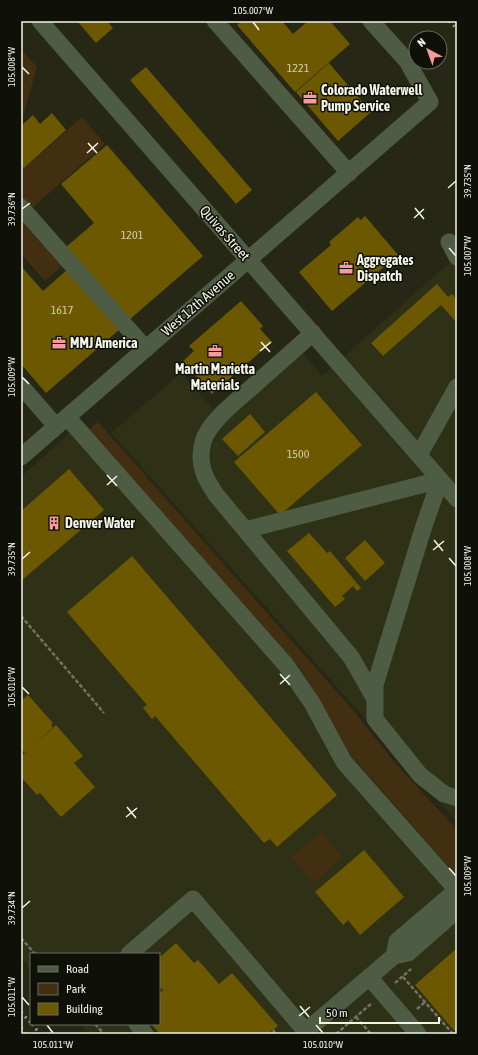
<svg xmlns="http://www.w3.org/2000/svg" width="478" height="1055" font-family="'Asap Condensed',sans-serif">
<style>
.built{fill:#2f3117}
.green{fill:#422e10}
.building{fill:#6b5800}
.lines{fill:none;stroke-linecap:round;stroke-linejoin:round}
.path{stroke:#717262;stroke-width:2.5;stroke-dasharray:4 2;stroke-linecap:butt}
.minor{stroke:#4d5c43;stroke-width:17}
.rail{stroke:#959787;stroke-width:3;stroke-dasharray:2 4;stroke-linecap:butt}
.ticks{fill:none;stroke:#f4f5e9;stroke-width:1.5}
.labels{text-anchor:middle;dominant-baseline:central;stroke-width:3;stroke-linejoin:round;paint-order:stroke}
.number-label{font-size:12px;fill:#d2ceaf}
.poi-label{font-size:14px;font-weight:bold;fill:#f4f5e9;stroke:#0f1008;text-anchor:start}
.street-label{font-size:14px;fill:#f4f5e9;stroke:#0f1008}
.neatline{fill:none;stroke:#f4f5e9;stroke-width:1.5}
.ticks-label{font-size:10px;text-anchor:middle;fill:#f4f5e9}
</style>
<rect width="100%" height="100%" fill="#262815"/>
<path class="built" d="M457 256V822L111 433 181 373 214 410 293 341 322 376Z
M83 421 90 429 98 422 352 709 395 763 457 830V1034H89L80 1024H159V954H31V969L21 958V477Z"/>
<path class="green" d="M21 49 37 67 21 123Z
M82 117 105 144 33 207 21 208V167L23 169Z
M21 215 64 264 45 281 23 256 21 257Z
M98 422 352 709 395 763 457 830V876L353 757 344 746 301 668 93 435 90 429Z
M321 832 343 857 313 883 291 857Z"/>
<path class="building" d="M77 21H107L113 28 96 43Z
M242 21H282L293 34 308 21H330L350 44 295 92 237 25Z
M329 63 371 112 338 141 296 92Z
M146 67 252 190 236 204 130 80Z
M52 113 66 130 24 168 21 165V126L33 115 40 124Z
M107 145 203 256 129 320 66 247 94 223 61 184Z
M365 216 398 255 332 311 299 272 331 245 329 242 358 217 361 220Z
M21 266 43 291 68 269 120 329 46 393 21 364Z
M437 284 448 297 452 294 457 300V323L441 305 383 356 371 343Z
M241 301 263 326 260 329 272 342 212 394 183 361 194 351 189 346Z
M316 392 362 445 280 515 234 462Z
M250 414 265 432 238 456 222 439Z
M69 469 104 510 21 581V511Z
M309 533 327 553 330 551 361 588 357 591 353 586 342 596 345 599 335 607 287 551Z
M365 540 385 563 365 581 345 558Z
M132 556 337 795 277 847 270 839 264 843 155 716 152 719 143 708 147 705 67 612Z
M28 695 53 723 51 725 53 727 34 745 56 725 83 756 74 763 95 787 61 817 40 793 37 795 21 777V756L25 753 22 750 21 751V701Z
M364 850 404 897 360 935 348 920 343 925 315 892Z
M176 943 194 963 198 960 219 984 232 973 278 1026 268 1034H160L151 1024H159V994L163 990 159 986V958Z
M457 948V1034L415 985Z"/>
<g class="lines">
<path class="path" d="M21 616 104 713
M21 938 35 954
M403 977 453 1034
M395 983 411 969
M417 1009 425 1002
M356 1017 371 1034
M95 1024 104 1034
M273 1030 276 1034
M336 1034 372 1003"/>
<path class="minor" d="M40 21 457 499
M215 21 349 173
M21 207 146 349
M449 242 457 257
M313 333C295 349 278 364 260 380 244 395 209 420 203 442 197 464 205 479 217 496L351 657 375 699
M21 386 56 426
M67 417 286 665 312 703 344 762 457 890
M419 455 457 387
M21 457 430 102 407 61 371 21
M440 480 423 529 375 685V719L420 775 444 794 457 798
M245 530 440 480
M129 954 193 899 308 1034
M394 956 397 941 457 890
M369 977 418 1034
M137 1024 145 1034
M306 1031 394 956 408 953 457 910"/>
<path class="rail" d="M449 21 457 29
M21 1012 31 1023
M32 1024 40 1034
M21 1028 26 1034"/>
</g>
<path class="ticks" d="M253 22 259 30M22 67 29 74M88 143 97 153M87 153 98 143M448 188 456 181M415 208 424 219M22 209 30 203M414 218 424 209M449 248 456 256M261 342 270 352M260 351 271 342M22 377 29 384M107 475 117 486M107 485 117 476M434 540 443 551M433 550 444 541M449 558 456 566M22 559 30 552M280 674 290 685M280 684 290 675M22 687 29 694M127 807 136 818M126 817 137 808M449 868 456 876M22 908 30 901M22 997 29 1005M300 1006 309 1017M299 1016 310 1007M47 1025 53 1033M316 1025 323 1033"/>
<defs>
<g id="office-bare" transform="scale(1.08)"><path d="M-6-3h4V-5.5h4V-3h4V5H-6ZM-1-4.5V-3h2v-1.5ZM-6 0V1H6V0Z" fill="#f59b9e" stroke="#0f1008" stroke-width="2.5" paint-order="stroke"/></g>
<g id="building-bare" transform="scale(1.08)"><path d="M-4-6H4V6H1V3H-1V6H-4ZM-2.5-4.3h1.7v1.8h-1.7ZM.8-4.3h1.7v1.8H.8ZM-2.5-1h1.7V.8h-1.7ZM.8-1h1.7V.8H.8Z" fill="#f59b9e" stroke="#0f1008" stroke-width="2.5" paint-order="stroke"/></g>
</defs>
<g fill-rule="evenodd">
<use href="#office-bare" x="310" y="98"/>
<use href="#office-bare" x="346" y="268"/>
<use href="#office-bare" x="59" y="343"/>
<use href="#office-bare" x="215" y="351"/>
<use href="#building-bare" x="54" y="523"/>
</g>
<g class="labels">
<g class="number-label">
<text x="298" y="68">1221</text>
<text x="132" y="235">1201</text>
<text x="62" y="310">1617</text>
<text x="298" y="454">1500</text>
</g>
<g class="poi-label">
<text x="321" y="90">Colorado Waterwell<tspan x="321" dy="16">Pump Service</tspan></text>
<text x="357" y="260">Aggregates<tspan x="357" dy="16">Dispatch</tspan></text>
<text x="70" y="343">MMJ America</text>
<text x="215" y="369" text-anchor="middle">Martin Marietta<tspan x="215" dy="16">Materials</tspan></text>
<text x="65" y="523">Denver Water</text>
</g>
<g class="street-label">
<text transform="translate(225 233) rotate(49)">Quivas Street</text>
<text transform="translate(198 303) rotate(-41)">West 12th Avenue</text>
</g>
</g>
<rect width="478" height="1055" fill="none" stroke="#0f1008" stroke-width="44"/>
<rect x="30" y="953" width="130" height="72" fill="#0f1008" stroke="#6b6c62"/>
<rect x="38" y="966" width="20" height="6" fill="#4d5c43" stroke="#6b6c62"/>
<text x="66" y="973" font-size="12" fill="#f4f5e9">Road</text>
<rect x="38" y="983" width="20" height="12" fill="#422e10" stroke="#6b6c62"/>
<text x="66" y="993" font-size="12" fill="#f4f5e9">Park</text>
<rect x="38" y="1003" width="20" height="12" fill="#6b5800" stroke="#6b6c62"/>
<text x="66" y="1013" font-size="12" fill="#f4f5e9">Building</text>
<g transform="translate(428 50) rotate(319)"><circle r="19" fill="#0f1008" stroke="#6b6c62"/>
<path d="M0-3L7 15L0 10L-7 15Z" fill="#f59b9e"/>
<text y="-6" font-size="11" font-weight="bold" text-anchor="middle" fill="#f4f5e9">N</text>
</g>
<path d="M320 1017v6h119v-6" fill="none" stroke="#f4f5e9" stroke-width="2"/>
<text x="326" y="1017" font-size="12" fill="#f4f5e9" stroke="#0f1008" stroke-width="3" paint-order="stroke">50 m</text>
<rect x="22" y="22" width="434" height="1011" class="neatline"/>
<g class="ticks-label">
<text x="253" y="14">105.007°W</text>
<text transform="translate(11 67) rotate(-90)" y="4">105.008°W</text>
<text transform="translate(467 181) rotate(-90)" y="4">39.735°N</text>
<text transform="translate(11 209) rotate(-90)" y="4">39.736°N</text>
<text transform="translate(467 256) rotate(-90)" y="4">105.007°W</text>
<text transform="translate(11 377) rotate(-90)" y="4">105.009°W</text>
<text transform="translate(11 559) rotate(-90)" y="4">39.735°N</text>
<text transform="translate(467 566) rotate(-90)" y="4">105.008°W</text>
<text transform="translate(11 687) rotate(-90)" y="4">105.010°W</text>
<text transform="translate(467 876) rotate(-90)" y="4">105.009°W</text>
<text transform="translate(11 908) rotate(-90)" y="4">39.734°N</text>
<text transform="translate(11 997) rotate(-90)" y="4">105.011°W</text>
<text x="53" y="1048">105.011°W</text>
<text x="323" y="1048">105.010°W</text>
</g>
</svg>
